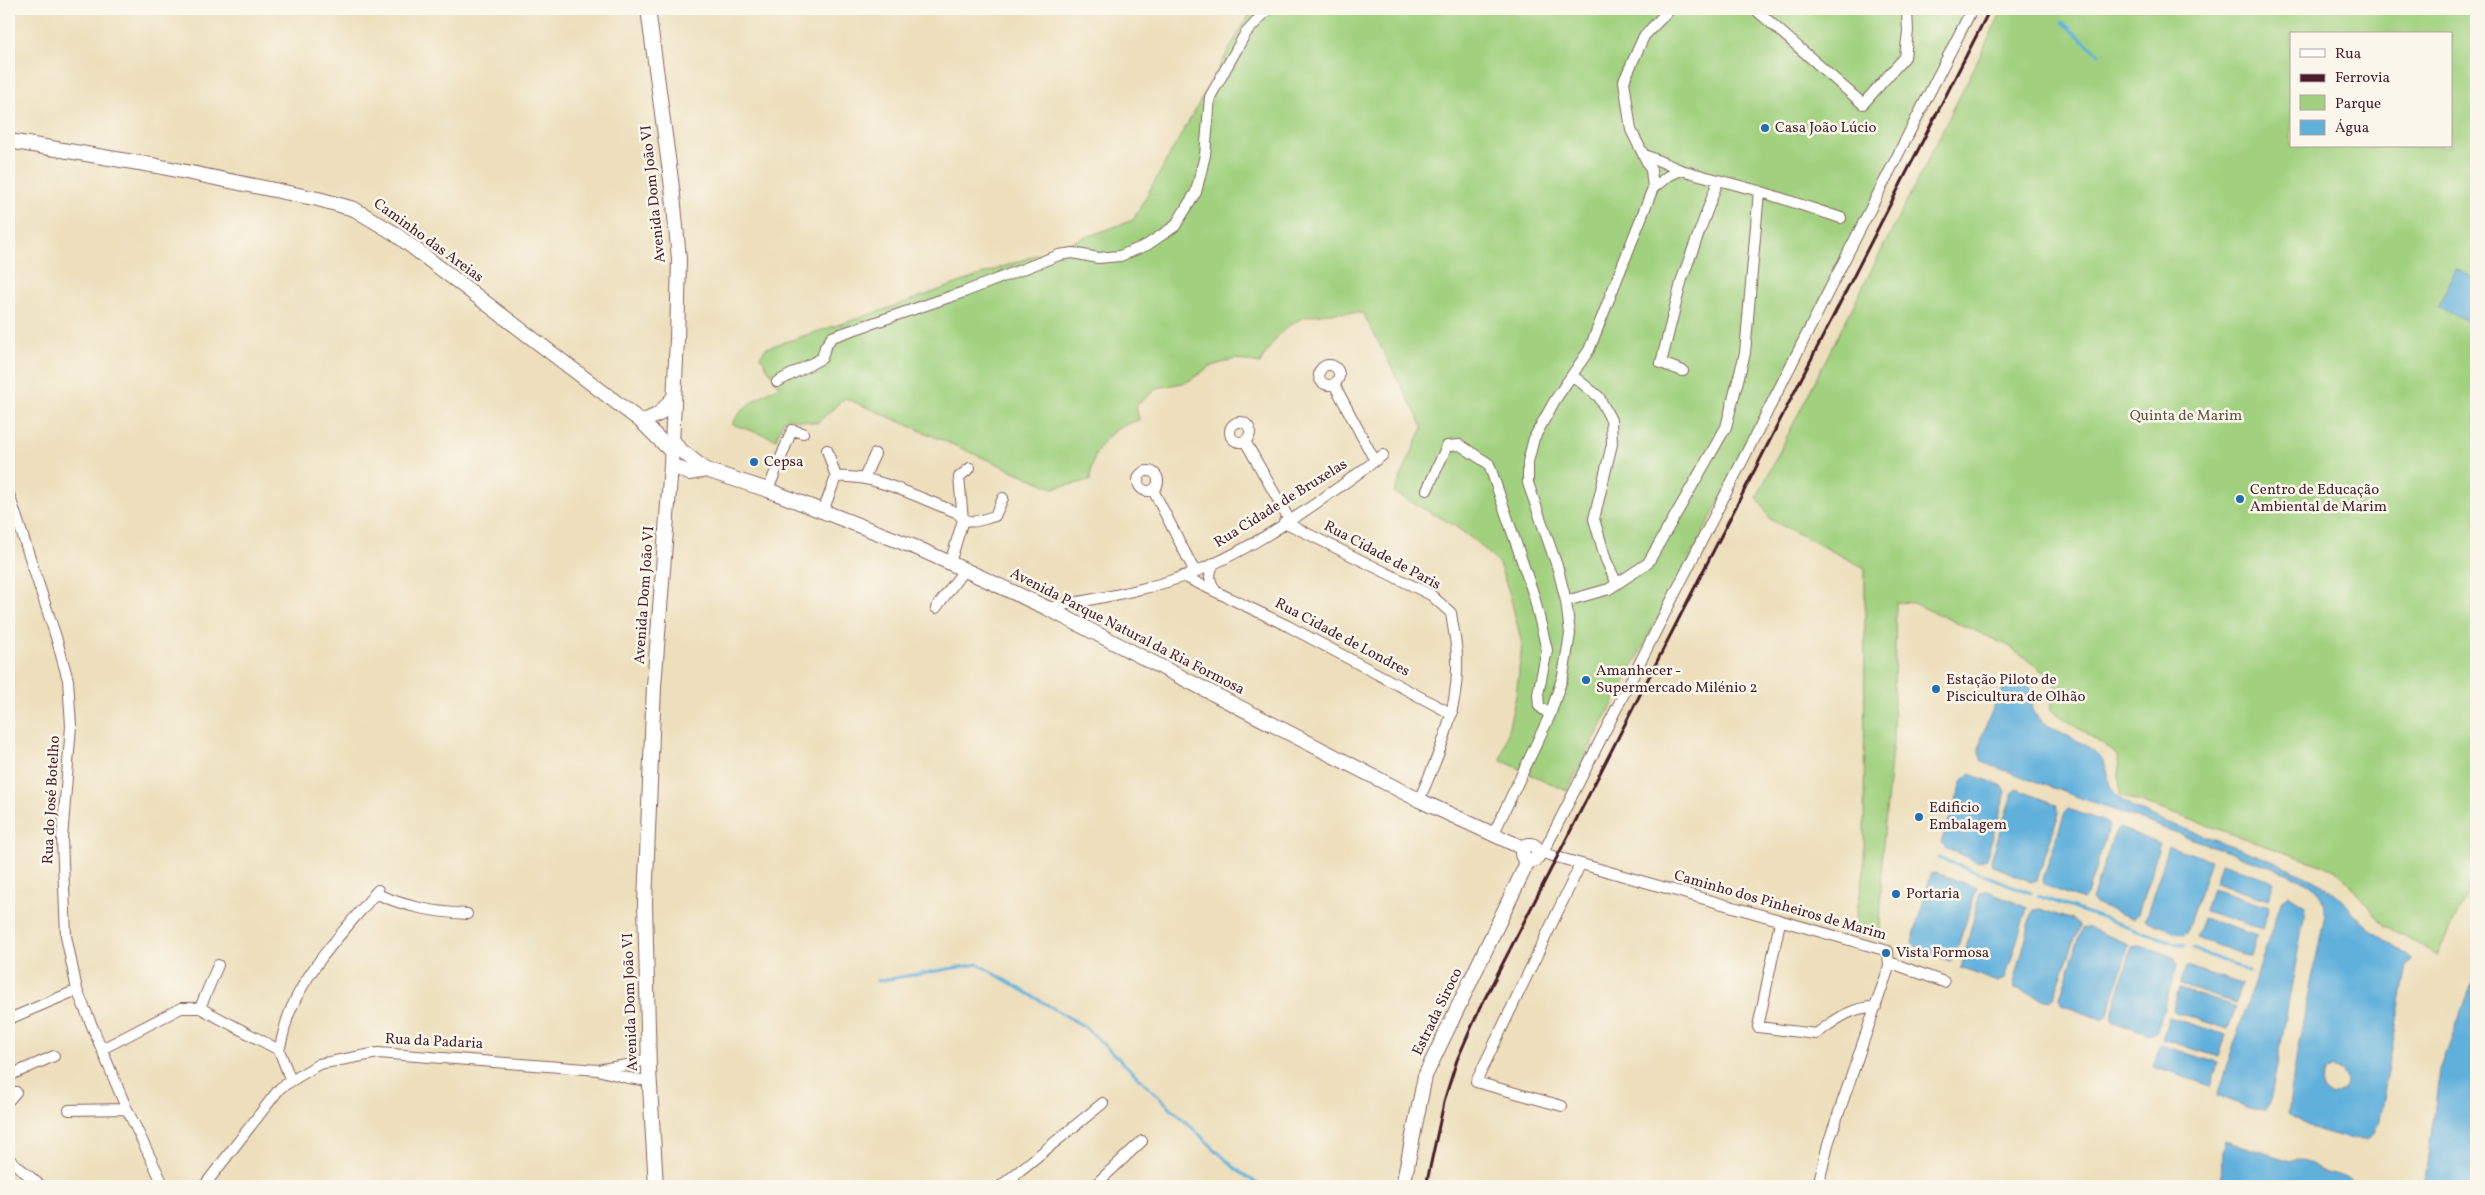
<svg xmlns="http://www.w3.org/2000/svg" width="2485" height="1195" font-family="Vollkorn,serif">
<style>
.green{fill:#a1d17f;stroke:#767855;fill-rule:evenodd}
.water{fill:#61b0dc;stroke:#566884;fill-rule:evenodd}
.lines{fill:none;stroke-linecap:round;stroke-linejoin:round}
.stream{stroke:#61b0dc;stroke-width:3}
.street-casing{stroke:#83625e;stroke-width:12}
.secondary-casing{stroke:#83625e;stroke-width:16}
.street{stroke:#fff;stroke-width:10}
.secondary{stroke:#fff;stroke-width:14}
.rail{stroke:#4a1f2b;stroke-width:3}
.poi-dot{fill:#1f6fb2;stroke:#fbf7ec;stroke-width:2}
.labels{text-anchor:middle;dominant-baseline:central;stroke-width:5;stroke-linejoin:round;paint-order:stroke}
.poi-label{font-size:15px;fill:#4a1f2b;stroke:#fbf7ec;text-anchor:start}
.street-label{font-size:15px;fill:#4a1f2b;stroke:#fbf7ec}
.park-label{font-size:15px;fill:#645444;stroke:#fbf7ec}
</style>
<rect width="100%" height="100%" fill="#fbf7ec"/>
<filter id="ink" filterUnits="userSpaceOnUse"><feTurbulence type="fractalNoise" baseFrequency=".02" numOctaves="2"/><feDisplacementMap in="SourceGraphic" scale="10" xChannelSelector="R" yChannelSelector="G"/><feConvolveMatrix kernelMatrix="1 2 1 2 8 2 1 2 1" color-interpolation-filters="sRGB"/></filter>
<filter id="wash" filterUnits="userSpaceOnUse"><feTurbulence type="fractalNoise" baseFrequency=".0096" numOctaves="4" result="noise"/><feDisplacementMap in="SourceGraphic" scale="20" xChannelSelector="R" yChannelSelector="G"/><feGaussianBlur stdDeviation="1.12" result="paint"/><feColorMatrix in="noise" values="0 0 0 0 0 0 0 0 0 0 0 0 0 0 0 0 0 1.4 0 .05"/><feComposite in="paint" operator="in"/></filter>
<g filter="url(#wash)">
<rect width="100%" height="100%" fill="#eddfbc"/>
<path class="green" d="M1252 9H1979L1567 791 1501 760 1516 696 1522 645 1510 595 1499 564 1479 544 1452 524 1394 493 1423 427 1363 313C1310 312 1287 312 1260 364L1236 359 1211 366 1187 382 1157 388 1136 406 1139 420C1107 429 1092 448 1090 481L1053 488 845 398 817 423 788 418 783 421 776 439 732 424C743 405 760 396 779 386L760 356 766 348 878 312 1133 220Z
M2003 9H2476V876L2437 955 2384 925 2338 871 2120 795 2118 755 2050 709 2056 682 2009 646 1913 603 1896 602 1893 739 1882 854 1880 939 1853 934 1864 871 1865 568 1771 520 1757 497C1837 334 1923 173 2003 9ZM2291 34H2451V146H2291Z"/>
<path class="water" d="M2456 269 2476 279V325L2438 307Z
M2010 679C2018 679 2031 685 2034 694 2035 699 2032 704 2032 709 2033 714 2038 717 2041 720 2060 736 2090 741 2104 762 2111 774 2105 786 2117 796 2135 812 2165 821 2188 830 2229 845 2271 859 2311 878 2336 890 2349 909 2368 927 2381 939 2397 946 2410 958L2412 961 2407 967 2404 981 2379 1121C2377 1129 2375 1135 2367 1140 2346 1140 2303 1128 2288 1113L2297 1052 2325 914C2326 887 2310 885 2289 874L1982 762C1981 758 1979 754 1979 750 1979 738 2001 687 2010 679ZM2331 1068 2341 1071 2347 1081 2343 1090 2332 1096 2324 1091 2321 1083 2324 1073Z
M1969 774 2001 785 2006 792 1986 859 1978 862 1945 847 1941 843 1963 780Z
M2016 789 2056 804 2059 813 2037 880 2031 882 1992 865 1991 860 2012 794Z
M2068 809 2106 822 2109 826 2087 895 2082 900 2044 885 2043 879 2065 812Z
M2120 828 2160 844 2138 914 2134 919 2095 904 2092 899 2115 832Z
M2169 846 2211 860 2187 933 2183 935 2145 920Z
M2221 863 2274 881 2268 900 2215 883Z
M1937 873 1977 888 1954 958 1950 961 1919 950 1912 942 1931 874Z
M2212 889 2269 907 2262 929 2205 911Z
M1987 890 2027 908 2005 979 1997 982 1961 968 1980 893Z
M2288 894 2305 905 2304 918 2271 1098 2266 1111 2254 1110 2217 1095 2282 899Z
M2040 909 2072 920 2080 925 2054 996 2048 1001 2013 987 2033 910Z
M2203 918 2257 936 2251 957 2196 938Z
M2086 927 2129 944 2107 1017 2103 1020 2062 1005 2060 998 2082 928Z
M2139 946 2159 951 2175 958 2177 966 2157 1031 2151 1034 2113 1022 2111 1017 2132 947Z
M2187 966 2241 984 2235 1003 2180 985Z
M2476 973V1186H2424L2440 1070Z
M2179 989 2236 1007 2228 1029 2172 1011Z
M2169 1017 2226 1035 2219 1057 2162 1039Z
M2160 1045 2218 1063 2211 1086 2153 1067Z
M2225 1141 2291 1161C2312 1157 2312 1168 2327 1173 2333 1175 2341 1175 2347 1177 2351 1180 2354 1184 2359 1186H2221L2222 1152Z"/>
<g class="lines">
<path class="stream" d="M2062 22 2099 54
M1939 858 2031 893
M2038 896 2184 946
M2193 949 2248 971
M877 981 978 964 1085 1027 1237 1170 1261 1186"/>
</g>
</g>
<g filter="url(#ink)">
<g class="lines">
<g class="street-casing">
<path id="street" d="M1755 9 1863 104 1905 57 1908 31 1907 11 1903 9
M1645 155 1681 170
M1653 188 1668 176 1681 170 1759 191 1841 218
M1319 375a10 10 0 1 1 20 0a10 10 0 1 1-20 0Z
M1683 371 1661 363 1682 279 1718 181
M1573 376 1599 397 1611 420 1612 444 1594 519 1606 560 1617 584
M777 382 822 358 825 347 832 337 964 292 1059 255 1073 253 1098 258 1120 256 1147 245 1175 226 1196 192 1205 155 1210 97 1245 34 1268 9
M1334 384 1375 461
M1230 432a10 10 0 1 1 20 0a10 10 0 1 1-20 0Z
M1245 441 1289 519
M827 450 836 477
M1138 481a10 10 0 1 1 20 0a10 10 0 1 1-20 0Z
M864 478 875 454
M768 490 792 430 803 433
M1153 490 1195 572
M1427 490 1447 446 1460 445 1489 464 1534 596 1547 650 1538 694 1539 706 1550 715
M9 494 56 637 68 680 71 726 62 839 66 936 77 990 125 1105 164 1186
M823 511 836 477C876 474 918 498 956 512 970 527 976 521 995 516L1003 498
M1284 522 1431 595 1451 613C1453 628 1457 644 1457 659 1459 709 1439 755 1419 800
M950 563 963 520 959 477 970 468
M1214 563C1208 575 1209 580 1216 592
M1183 576 1288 626 1452 714
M1566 601 1609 589 1648 563 1726 427 1745 353 1759 191
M936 608 964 570
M1047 608C1097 598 1148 591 1195 572 1259 546 1328 496 1383 455
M1493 835 1550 715 1563 676 1570 634 1566 601 1558 569 1528 483V462L1534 438 1555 400 1589 350 1653 188 1651 170 1631 130 1624 81 1644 36 1670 9
M1539 852 1888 951 1889 967 1828 1144 1818 1186
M1543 853 1972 9
M375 893C405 907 434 912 467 914
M1780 922 1758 1027 1816 1034C1834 1021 1852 1006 1876 1007
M1889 962 1944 982
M200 1008 218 965
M9 1019 77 990
M102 1049 181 1008H200L279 1050 291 1081
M279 1050C283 1037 285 1022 291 1009 310 964 348 927 378 890
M9 1069 13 1074 54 1056
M602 1069 633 1064 649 1058
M9 1100 16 1092
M1562 1106 1476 1082 1580 865
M69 1110 127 1109
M9 1159 41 1186
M1011 1178 1018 1186
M204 1186 280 1088 319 1064 378 1053 598 1070 628 1078 650 1081
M1001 1186 1103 1103
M1094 1186 1142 1141"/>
</g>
<g class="secondary-casing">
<path id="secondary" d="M648 9 673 195 679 259 677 339 671 465 654 686 645 903 649 1070 656 1186
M9 141 157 166 318 199 354 209 394 233 642 422 671 451
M642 422 659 414 674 397
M672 439 679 449 706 470 768 490 917 548 950 563 1047 608 1419 800 1523 848
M671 465 689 473 706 470
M1522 853a8 8 0 1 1 16 0a8 8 0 1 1-16 0Z
M1403 1186 1425 1076 1528 861"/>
</g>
<use href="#street" class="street"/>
<use href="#secondary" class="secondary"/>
<path class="rail" d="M1426 1186 1445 1098 1457 1060 1479 1010 1990 9"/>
</g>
</g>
<g class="poi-dot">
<circle cx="1765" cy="128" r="5"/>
<circle cx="754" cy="462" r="5"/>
<circle cx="2240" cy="499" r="5"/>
<circle cx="1586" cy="680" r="5"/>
<circle cx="1936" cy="689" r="5"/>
<circle cx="1919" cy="817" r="5"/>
<circle cx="1896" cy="894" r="5"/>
<circle cx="1886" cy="953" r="5"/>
</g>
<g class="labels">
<g class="poi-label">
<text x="1775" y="128">Casa João Lúcio</text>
<text x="764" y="462">Cepsa</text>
<text x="2250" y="490">Centro de Educação<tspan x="2250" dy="17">Ambiental de Marim</tspan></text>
<text x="1596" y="671">Amanhecer -<tspan x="1596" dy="17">Supermercado Milénio 2</tspan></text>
<text x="1946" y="680">Estação Piloto de<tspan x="1946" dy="17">Piscicultura de Olhão</tspan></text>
<text x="1929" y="808">Edificio<tspan x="1929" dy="17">Embalagem</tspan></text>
<text x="1906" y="894">Portaria</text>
<text x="1896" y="953">Vista Formosa</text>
</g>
<g class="street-label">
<text transform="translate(654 194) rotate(-96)">Avenida Dom João VI</text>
<text transform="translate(428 241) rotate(36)">Caminho das Areias</text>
<text transform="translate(1281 504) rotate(-32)">Rua Cidade de Bruxelas</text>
<text transform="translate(1382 556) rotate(28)">Rua Cidade de Paris</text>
<text transform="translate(645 595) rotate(-86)">Avenida Dom João VI</text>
<text transform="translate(1127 632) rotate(27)">Avenida Parque Natural da Ria Formosa</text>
<text transform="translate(1342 638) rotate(28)">Rua Cidade de Londres</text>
<text transform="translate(52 800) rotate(-87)">Rua do José Botelho</text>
<text transform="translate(1780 906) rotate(16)">Caminho dos Pinheiros de Marim</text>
<text transform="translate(631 1002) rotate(-92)">Avenida Dom João VI</text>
<text transform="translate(1438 1012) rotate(-64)">Estrada Siroco</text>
<text transform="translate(434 1042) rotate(3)">Rua da Padaria</text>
</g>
<g class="park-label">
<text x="2186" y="416">Quinta de Marim</text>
</g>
</g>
<rect width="2485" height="1195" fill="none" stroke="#fbf7ec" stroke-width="30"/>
<rect x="2290" y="32" width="162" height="115" fill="#fbf7ec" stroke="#b4a19f"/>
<rect x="2300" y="49" width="25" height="8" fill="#ffffff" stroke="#b4a19f"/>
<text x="2335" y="58" font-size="15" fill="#4a1f2b">Rua</text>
<rect x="2300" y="74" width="25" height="8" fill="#4a1f2b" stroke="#b4a19f"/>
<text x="2335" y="82" font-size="15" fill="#4a1f2b">Ferrovia</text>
<rect x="2300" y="95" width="25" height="15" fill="#a1d17f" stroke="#b4a19f"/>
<text x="2335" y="108" font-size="15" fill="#4a1f2b">Parque</text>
<rect x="2300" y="120" width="25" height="15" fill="#61b0dc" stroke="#b4a19f"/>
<text x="2335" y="132" font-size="15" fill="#4a1f2b">Água</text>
</svg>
